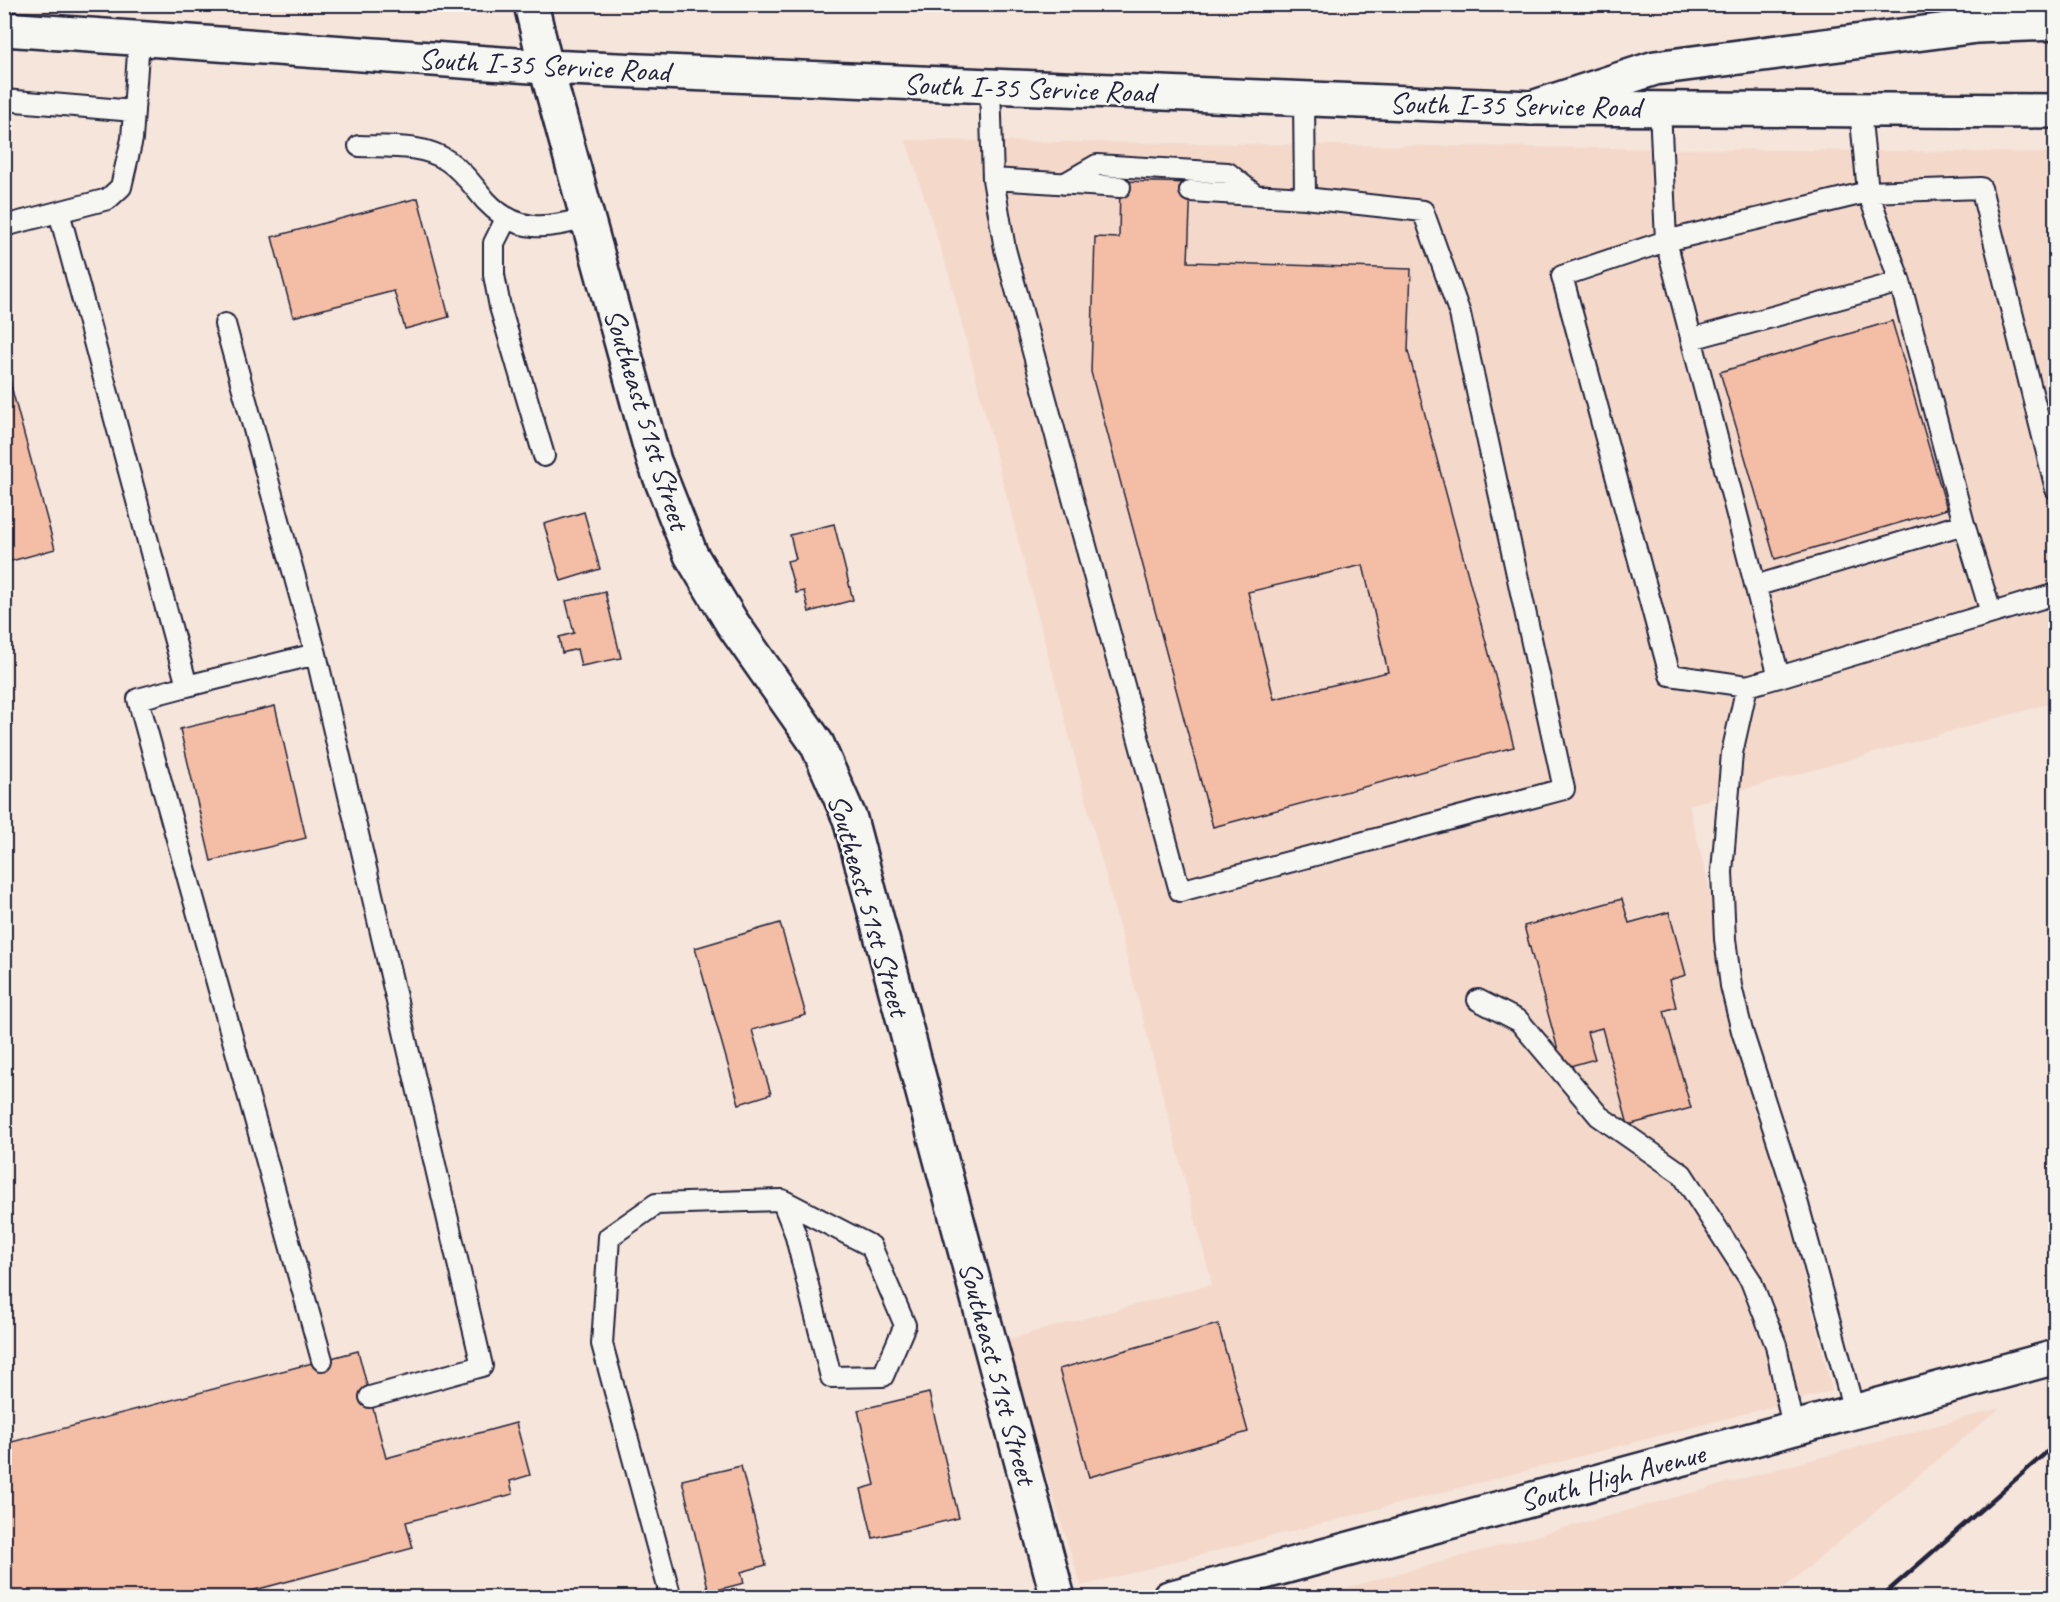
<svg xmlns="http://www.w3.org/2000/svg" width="2060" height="1602" font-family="Caveat,sans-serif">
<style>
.built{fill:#f4d9cb}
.building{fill:#f3bea5;stroke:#22223b;stroke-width:1.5;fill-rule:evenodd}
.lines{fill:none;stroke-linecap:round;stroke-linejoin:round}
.lane-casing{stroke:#22223b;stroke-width:24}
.secondary-casing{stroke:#22223b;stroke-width:38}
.highway-casing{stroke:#22223b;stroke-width:38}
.lane{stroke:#f6f6f2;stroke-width:20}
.secondary{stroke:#f6f6f2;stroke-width:33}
.highway{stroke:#f6f6f2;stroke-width:33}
.rail{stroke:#22223b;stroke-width:4.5}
.labels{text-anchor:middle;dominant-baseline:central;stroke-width:5;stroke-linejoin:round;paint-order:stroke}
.street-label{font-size:30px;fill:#22223b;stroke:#f6f6f2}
</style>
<rect width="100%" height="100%" fill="#f5e5db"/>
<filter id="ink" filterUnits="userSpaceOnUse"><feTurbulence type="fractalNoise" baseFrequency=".0167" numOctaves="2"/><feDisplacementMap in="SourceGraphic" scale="12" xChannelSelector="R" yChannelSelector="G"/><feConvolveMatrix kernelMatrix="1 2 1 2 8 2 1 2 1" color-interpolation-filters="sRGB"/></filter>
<g filter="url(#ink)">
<path class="built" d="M906 140 2055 153V702L1689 805 1832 1391 1081 1586 1004 1340 1212 1284 949 275Z
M2000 1408 1773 1597H1313Z"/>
<path class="building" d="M1120 181 1191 183 1188 262 1411 269 1408 351 1514 747 1213 827 1091 372 1095 237 1119 238ZM1363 565 1388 672 1274 699 1248 592Z
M418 198 449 317 405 329 394 291 293 317 272 237Z
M1892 321 1947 509 1775 559 1720 372Z
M4 360 55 549 4 563Z
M584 512 600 569 561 581 544 524Z
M834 524 853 600 809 612 804 591 796 593 787 561 796 559 790 535Z
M605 592 621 658 581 666 577 649 562 653 559 637 574 633 566 601Z
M275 706 306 838 211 861 180 729Z
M1622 899 1629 923 1669 912 1686 975 1669 980 1676 1007 1664 1011 1691 1108 1628 1125 1602 1028 1587 1032 1595 1059 1563 1068 1524 926Z
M780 923 806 1015 752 1030 771 1094 739 1104 695 948Z
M1218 1324 1248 1432 1089 1477 1059 1369Z
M358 1351 386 1458 516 1423 530 1475 510 1481 513 1494 406 1522 413 1548 225 1598H4V1444Z
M929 1393 959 1518 873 1538 861 1489 875 1485 858 1410Z
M741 1466 766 1565 741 1572 744 1583 709 1592 682 1480Z"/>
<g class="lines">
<g class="lane-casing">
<path id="lane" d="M990 86 993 179 1005 249 1180 891 1564 789 1460 314 1423 211 1305 198 1190 191
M1304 99 1305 198
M4 100 134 111
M1660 108 1666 241 1868 192 1860 110
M359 146C388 147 424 144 448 161 464 172 474 187 486 201 518 235 547 228 587 218
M993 179 1120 187
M1064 184 1097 165 1228 173 1255 195
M59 212 187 686 316 654 225 324
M506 219 494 243V275L500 307 544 456
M4 226 108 199 121 187 132 139 139 39
M1900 282 1868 192 1981 188 2056 489
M1691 339 1900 282 1964 524 1755 586
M1964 524 1991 613
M316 654 482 1366 370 1397
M1779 677 1666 241 1562 276 1670 675 1747 686 1779 677 2056 594
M187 686 138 699 322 1360
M1747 686 1732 753 1722 872 1725 939 1731 986 1742 1031 1797 1201 1854 1411
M1478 1000 1519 1021 1599 1116 1682 1174 1751 1281 1776 1345 1793 1428
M671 1598 602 1344 609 1237 656 1204 782 1200 871 1246 905 1325 883 1376 831 1377 795 1233 782 1200"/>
</g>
<g class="secondary-casing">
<path id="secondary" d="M531 4 546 67 654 461 691 555 732 623 817 744 850 819 1058 1598
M4 29 546 67 990 86 1532 108 2056 111
M1169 1598 2056 1357"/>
</g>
<g class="highway-casing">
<path id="highway" d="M1532 108 1655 68 1977 26 2056 23"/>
</g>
<use href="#lane" class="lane"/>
<use href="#secondary" class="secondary"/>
<use href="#highway" class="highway"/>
<path class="rail" d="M1880 1598 2056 1444"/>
</g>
</g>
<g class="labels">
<g class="street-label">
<text transform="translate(544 65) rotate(3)">South I-35 Service Road</text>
<text transform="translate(1029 88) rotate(2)">South I-35 Service Road</text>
<text transform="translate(1515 105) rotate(1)">South I-35 Service Road</text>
<text transform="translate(647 419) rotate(73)">Southeast 51st Street</text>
<text transform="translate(869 905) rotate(74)">Southeast 51st Street</text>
<text transform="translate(998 1373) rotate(75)">Southeast 51st Street</text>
<text transform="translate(1612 1477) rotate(-15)">South High Avenue</text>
</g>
</g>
<rect width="2060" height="1602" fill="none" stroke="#f6f6f2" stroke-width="24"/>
<rect x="12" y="12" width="2036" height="1578" fill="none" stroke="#22223b" stroke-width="2" filter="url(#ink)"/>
</svg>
